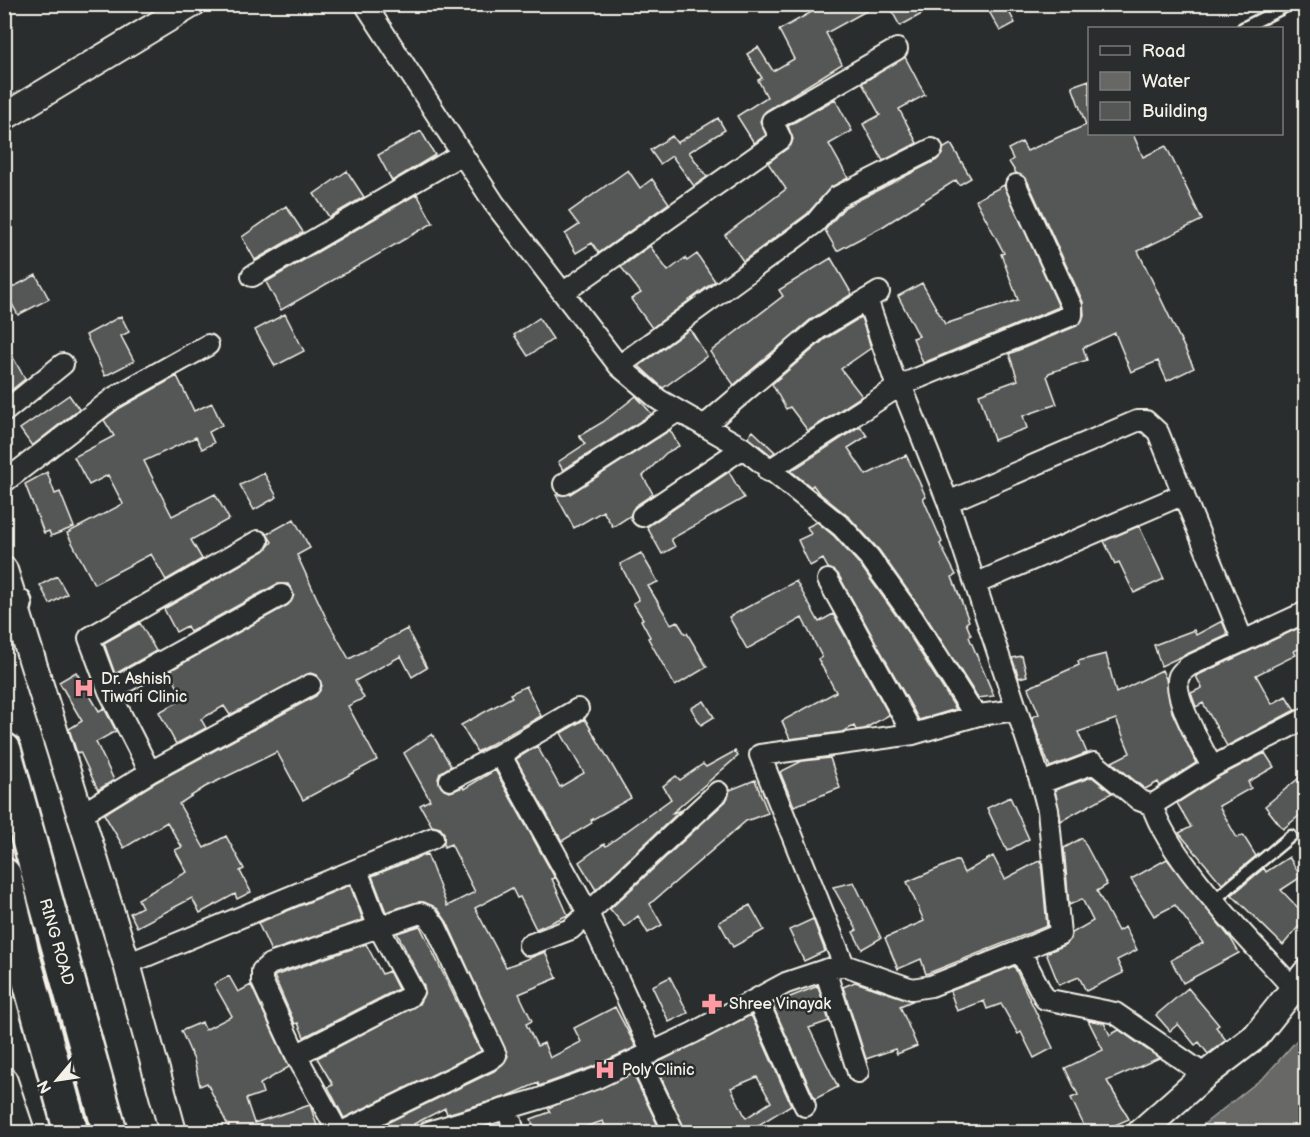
<svg xmlns="http://www.w3.org/2000/svg" width="1310" height="1137" font-family="'Balsamiq Sans',sans-serif">
<style>
.water{fill:#676866;stroke:#9f9f9a;stroke-width:1.5}
.building{fill:#555756;stroke:#f4f1e8;stroke-width:1.5;fill-rule:evenodd}
.lines{fill:none;stroke-linecap:round;stroke-linejoin:round}
.service-casing{stroke:#f4f1e8;stroke-width:15}
.minor-casing{stroke:#f4f1e8;stroke-width:24}
.tertiary-casing{stroke:#f4f1e8;stroke-width:30}
.trunk-casing{stroke:#f4f1e8;stroke-width:38}
.service{stroke:#2a2d2e;stroke-width:10}
.minor{stroke:#2a2d2e;stroke-width:20}
.tertiary{stroke:#2a2d2e;stroke-width:26}
.trunk{stroke:#2a2d2e;stroke-width:33}
.labels{text-anchor:middle;dominant-baseline:central;stroke-width:5;stroke-linejoin:round;paint-order:stroke}
.poi-label{font-size:16px;fill:#f4f1e8;stroke:#2a2d2e;text-anchor:start}
.street-label{font-size:16px;fill:#f4f1e8;stroke:#2a2d2e}
</style>
<rect width="100%" height="100%" fill="#2a2d2e"/>
<filter id="ink" filterUnits="userSpaceOnUse"><feTurbulence type="fractalNoise" baseFrequency=".0167" numOctaves="2"/><feDisplacementMap in="SourceGraphic" scale="12" xChannelSelector="R" yChannelSelector="G"/><feConvolveMatrix kernelMatrix="1 2 1 2 8 2 1 2 1" color-interpolation-filters="sRGB"/></filter>
<g filter="url(#ink)">
<path class="water" d="M1305 1031V1132H1194L1265 1076Z"/>
<path class="building" d="M826 4H879L826 33 842 64 766 111 760 121 766 135 754 143 737 116 767 97 758 80 762 78 747 54 758 47 773 71 794 59 779 30Z
M888 4H940L900 26Z
M985 4H1005L1015 23 1000 31Z
M905 57 925 95 899 109 917 143 883 161 863 124 880 115 862 83Z
M1089 80V134H1133L1143 157 1166 146 1202 220 1138 251 1194 368 1167 381 1158 361 1131 372 1115 333 1083 348 1087 360 1049 373 1047 376 1057 404 1023 416 1027 428 994 440 979 394 1018 380 1009 354 1077 326 1084 315 1083 302 1027 180 1016 173 1009 162 1013 159 1008 149 1022 142 1027 151 1086 125 1072 86Z
M835 99 852 131 829 144 848 178 831 187 807 214 743 261 725 235 786 189 768 163 791 145 793 139 788 126Z
M718 118 725 130 689 152 707 177 694 186 672 156 660 164 650 150 672 136 677 143Z
M421 131 435 155 392 181 378 155Z
M951 144 971 178 959 185 956 180 882 227 837 251 825 230 845 207 937 160 944 148Z
M628 170 640 188 652 179 669 203 599 253 592 243 576 253 565 234 579 225 569 212Z
M347 171 364 197 329 217 314 194Z
M1004 185 1059 307 923 363 913 338 919 336 898 296 922 283 945 324 1018 300 1001 254 1004 253 976 200Z
M417 194 433 223 281 310 266 282Z
M286 206 303 232 255 260 242 237Z
M650 246 668 271 685 258 687 261 697 254 715 281 652 328 631 299 641 293 621 267Z
M831 258 852 294 810 320 734 385 710 352 783 296 779 290Z
M36 275 49 299 18 315 5 291Z
M285 314 304 351 275 366 255 330Z
M121 316 129 332 121 336 134 361 105 376 86 335Z
M861 317 871 348 841 369 862 396 808 431 790 407 786 409 772 384 825 339Z
M539 318 553 339 528 356 514 335Z
M690 329 707 356 663 388 639 366Z
M4 341 25 379 4 396Z
M177 376 194 411 212 403 222 425 209 432 214 443 202 449 196 437 144 461 172 516 215 494 229 519 191 540 202 559 166 580 151 554 94 584 67 533 123 504 108 475 89 485 74 457 114 436 104 420 120 408Z
M69 395 79 409 32 446 20 429Z
M636 396 652 414 563 470 558 462 585 444 579 436 603 422Z
M860 426 867 436 848 448 866 475 906 455 916 475 926 497 923 498 942 542 940 544 956 575 952 577 969 621 966 623 971 635 969 637 994 696 978 698 923 612 879 550 850 518 818 492 813 485 811 487 791 471Z
M670 430 679 446 666 453 643 476 653 494 635 506 630 516 613 527 603 511 574 528 556 495 570 494Z
M753 431 775 452 771 455 748 437Z
M47 472 55 494 60 492 74 527 51 536 49 531 44 533 25 484Z
M729 472 744 498 671 539 675 547 662 554 647 527Z
M264 473 277 497 254 510 240 485Z
M294 519 310 548 297 555 327 620 349 659 407 629 427 668 412 677 401 656 355 681 364 698 348 706 377 760 303 800 277 752 205 787 179 804 204 848 226 836 244 869 240 871 251 892 237 899 235 894 200 913 192 898 137 927 130 913 142 907 138 899 187 872 175 850 182 847 167 822 124 848 104 814 156 782 316 696 322 686 317 675 310 673 230 715 224 706 201 719 206 728 176 744 159 712 184 699 169 671 288 605 294 595 288 584H277L190 632 187 626 176 632 164 609 264 551 272 542 267 534Z
M817 522 834 536 861 566 903 625 956 709 919 720 838 574 828 568 823 559 810 566 798 540 811 534 807 527Z
M1139 526 1164 579 1134 593 1119 562 1115 564 1104 541Z
M641 553 658 582 648 586 671 624 677 621 685 634 687 633 707 667 675 686 648 638 650 637 641 620 643 619 633 603 639 600 620 564Z
M57 576 67 594 50 604 40 585Z
M796 581 819 622 833 614 889 715 864 729 856 730 854 726 842 732 790 739 782 721 836 692 818 659 822 657 802 618 747 649 729 617Z
M1222 621 1228 635 1161 666 1154 645 1194 630 1196 635Z
M140 623 156 651 115 674 104 643Z
M1305 625V646L1294 651 1296 655 1256 675 1272 704 1286 696 1295 710 1227 746 1203 703 1196 707 1191 693 1202 688 1196 676Z
M1106 654 1116 693 1162 670 1166 679 1172 712 1196 763 1160 786 1158 782 1145 789 1112 762 1130 753 1116 719 1078 732 1087 753 1050 767 1043 750 1032 717 1039 714 1028 688 1079 665 1078 661Z
M1022 656 1027 676 1019 678 1012 658Z
M76 672 99 711 104 708 116 731 96 742 114 780 98 790 80 752 77 753 69 729 82 721 59 682Z
M526 686 541 716 477 752 461 725 512 697 510 694Z
M704 701 714 717 701 725 691 708Z
M585 719 631 798 591 820 592 823 562 841 516 759 537 746 560 787 584 773 561 733Z
M432 734 451 766 440 773 438 779 444 790 450 792 463 787 464 789 495 770 555 878 552 879 568 915 536 929 520 897 517 898 512 888 475 908 506 967 545 952 557 978 519 994 532 1021 526 1024 537 1046 544 1043 550 1058 581 1042 574 1028 615 1007 636 1047 592 1067 539 1086 538 1083 508 1096 447 1114 445 1108 414 1124 416 1132H368L494 1071 503 1064 508 1056 447 922 438 909 424 902H417L386 912 372 876 427 854 447 906 475 892 451 844 444 847V833L440 828 432 826 420 805 430 800 404 753Z
M735 751 738 756 671 814 681 810 596 890 579 862 604 844 606 846 671 799 663 786 676 776 680 780 703 764 706 767Z
M1265 753 1274 767 1248 782 1251 788 1219 806 1237 838 1243 835 1256 856 1222 884 1179 833 1191 827 1177 803 1218 777Z
M830 758 840 788 794 806 780 772 802 761Z
M1305 773V811L1283 829 1265 806Z
M1092 777 1112 793 1061 821 1055 790Z
M755 780 768 813 746 821 650 904 662 925 648 933 638 916 625 927 610 909 726 801 730 790Z
M1010 797 1029 839 1007 851 987 808Z
M1082 838 1107 885 1097 891 1118 931 1125 927 1137 950 1117 960 1123 973 1086 991 1079 977 1059 985 1046 953 1065 945 1071 939 1072 933 1093 921 1082 899 1069 905 1064 848Z
M993 856 1005 879 1041 860 1047 926 926 974 921 959 898 969 885 938 924 921 907 882 958 860 964 873Z
M1289 857 1301 877 1281 890 1305 915V919L1283 945 1232 895 1264 868 1266 872Z
M1167 859 1231 939 1239 953 1183 983 1171 960 1203 943 1175 905 1154 916 1131 879Z
M854 882 881 938 862 949 853 932 857 930 833 887Z
M350 885 363 920 271 951 258 923Z
M750 905 764 930 733 947 719 922Z
M813 919 825 951 804 961 789 930Z
M420 926 481 1051 344 1118 328 1087 333 1085 317 1058 419 1004 425 992 424 986 397 933Z
M366 944 382 974 389 971 398 989 304 1037 298 1023 295 1024 274 976Z
M1014 966 1053 1048 1034 1058 1021 1032 1018 1034 1001 1004 987 1009 984 1001 957 1011 950 991Z
M229 976 238 992 251 985 289 1067 260 1084 263 1093 246 1099 254 1123 310 1105 319 1132H231L207 1083 200 1086 194 1060 181 1031 202 1022 205 1030 232 1016 214 984Z
M670 977 688 1013 669 1022 652 986Z
M855 982 912 1001 900 1006 917 1046 897 1054 895 1049 866 1059 843 987Z
M818 986 829 1021 809 1028 838 1087 815 1099 772 1004Z
M1188 988 1219 1025 1216 1027 1226 1040 1208 1054 1199 1042 1195 1045 1178 1024 1170 1031 1156 1015Z
M751 1015 791 1105 752 1129 754 1132H686L655 1064ZM757 1077 771 1102 746 1118 731 1088Z
M1088 1020 1104 1023 1110 1035 1119 1030 1159 1058 1107 1081 1129 1119 1099 1132H1087L1071 1098 1078 1095 1065 1068 1103 1050Z
M633 1074 661 1132H607L603 1121 570 1132H536L531 1119 550 1112 548 1108Z"/>
<g class="lines">
<g class="service-casing">
<path id="service" d="M1243 28 1290 4
M1214 900 1291 836"/>
</g>
<g class="minor-casing">
<path id="minor" d="M365 4 494 203 619 366 659 400 743 448 842 527 870 558 913 618 970 708 979 715 1017 710
M252 276 462 154
M564 292 781 139 772 121 897 49
M867 299 897 387
M619 366 791 241 815 223 837 197 932 149
M901 385 1072 315V307L1016 185
M4 412 63 364
M704 426 818 329 879 292
M768 471 901 385 948 502 1041 783 1048 810 1060 934 1020 951
M4 482 115 397 208 345
M564 484 678 411
M948 502 1137 421H1146L1158 432 1243 641
M642 516 743 448
M828 580 913 734 760 755 844 965
M975 584 1184 494
M109 691 282 595
M913 734 979 715
M500 754 578 709
M1212 767C1203 749 1171 695 1179 676 1181 672 1185 669 1189 666L1306 612
M150 772 109 691 89 638 258 541
M450 780 500 754 587 911 652 1053
M1041 783 1094 763 1139 800 1152 805 1212 767 1306 718
M1152 805C1170 862 1251 941 1292 987
M80 815 150 772 310 685
M529 945 571 929 718 792
M127 964 433 838
M825 970 858 1072
M757 999 805 1106
M296 1055 409 997 413 991 379 928 357 870
M639 1059 674 1132
M508 1109 514 1132
M338 1132 296 1055 262 981V971L270 964 420 913 428 916 436 927 496 1055 489 1060 342 1132
M428 1132 539 1099 597 1078 693 1033 786 983 825 970 844 965 912 989 931 986 1020 951 1045 999 1115 1013 1205 1075"/>
</g>
<g class="tertiary-casing">
<path id="tertiary" d="M4 117 192 4
M4 570 127 964 173 1132
M4 1081 21 1132
M1141 1132 1205 1075 1256 1036 1306 973"/>
</g>
<g class="trunk-casing">
<path id="trunk" d="M4 603 15 604
M4 750 110 1132
M4 875 22 953 71 1132"/>
</g>
<use href="#service" class="service"/>
<use href="#minor" class="minor"/>
<use href="#tertiary" class="tertiary"/>
<use href="#trunk" class="trunk"/>
</g>
</g>
<defs>
<g id="hospital-bare" transform="scale(1.62)"><path d="M-5-5h3v3.5h4V-5h3V5h-3V1.5h-4V5h-3Z" fill="#ff9aa2" stroke="#2a2d2e" stroke-width="2.5" paint-order="stroke"/></g>
<g id="pharmacy-bare" transform="scale(1.62)"><path d="M-2-6h4v4h4v4h-4v4h-4v-4h-4v-4h4Z" fill="#ff9aa2" stroke="#2a2d2e" stroke-width="2.5" paint-order="stroke"/></g>
</defs>
<g fill-rule="evenodd">
<use href="#hospital-bare" x="84" y="688"/>
<use href="#pharmacy-bare" x="712" y="1004"/>
<use href="#hospital-bare" x="605" y="1070"/>
</g>
<g class="labels">
<g class="poi-label">
<text x="101" y="679">Dr. Ashish<tspan x="101" dy="18">Tiwari Clinic</tspan></text>
<text x="729" y="1004">Shree Vinayak</text>
<text x="622" y="1070">Poly Clinic</text>
</g>
<g class="street-label">
<text transform="translate(56 942) rotate(74)">RING ROAD</text>
</g>
</g>
<rect width="1310" height="1137" fill="none" stroke="#2a2d2e" stroke-width="24"/>
<rect x="12" y="12" width="1286" height="1113" fill="none" stroke="#f4f1e8" stroke-width="2" filter="url(#ink)"/>
<rect x="1088" y="27" width="195" height="108" fill="#2a2d2e" stroke="#7b7b78" stroke-width="1.5"/>
<rect x="1100" y="46" width="30" height="9" fill="#2a2d2e" stroke="#7b7b78" stroke-width="1.5"/>
<text x="1142" y="57" font-size="18" fill="#f4f1e8">Road</text>
<rect x="1100" y="72" width="30" height="18" fill="#676866" stroke="#7b7b78" stroke-width="1.5"/>
<text x="1142" y="87" font-size="18" fill="#f4f1e8">Water</text>
<rect x="1100" y="102" width="30" height="18" fill="#555756" stroke="#7b7b78" stroke-width="1.5"/>
<text x="1142" y="117" font-size="18" fill="#f4f1e8">Building</text>
<g transform="translate(57 1080) rotate(241)" stroke="#2a2d2e" stroke-width="4.5" paint-order="stroke">
<path d="M0-4.5L10 22L0 15L-10 22Z" fill="#f4f1e8"/>
<text y="-9" font-size="16" font-weight="bold" text-anchor="middle" fill="#f4f1e8">N</text>
</g>
</svg>
